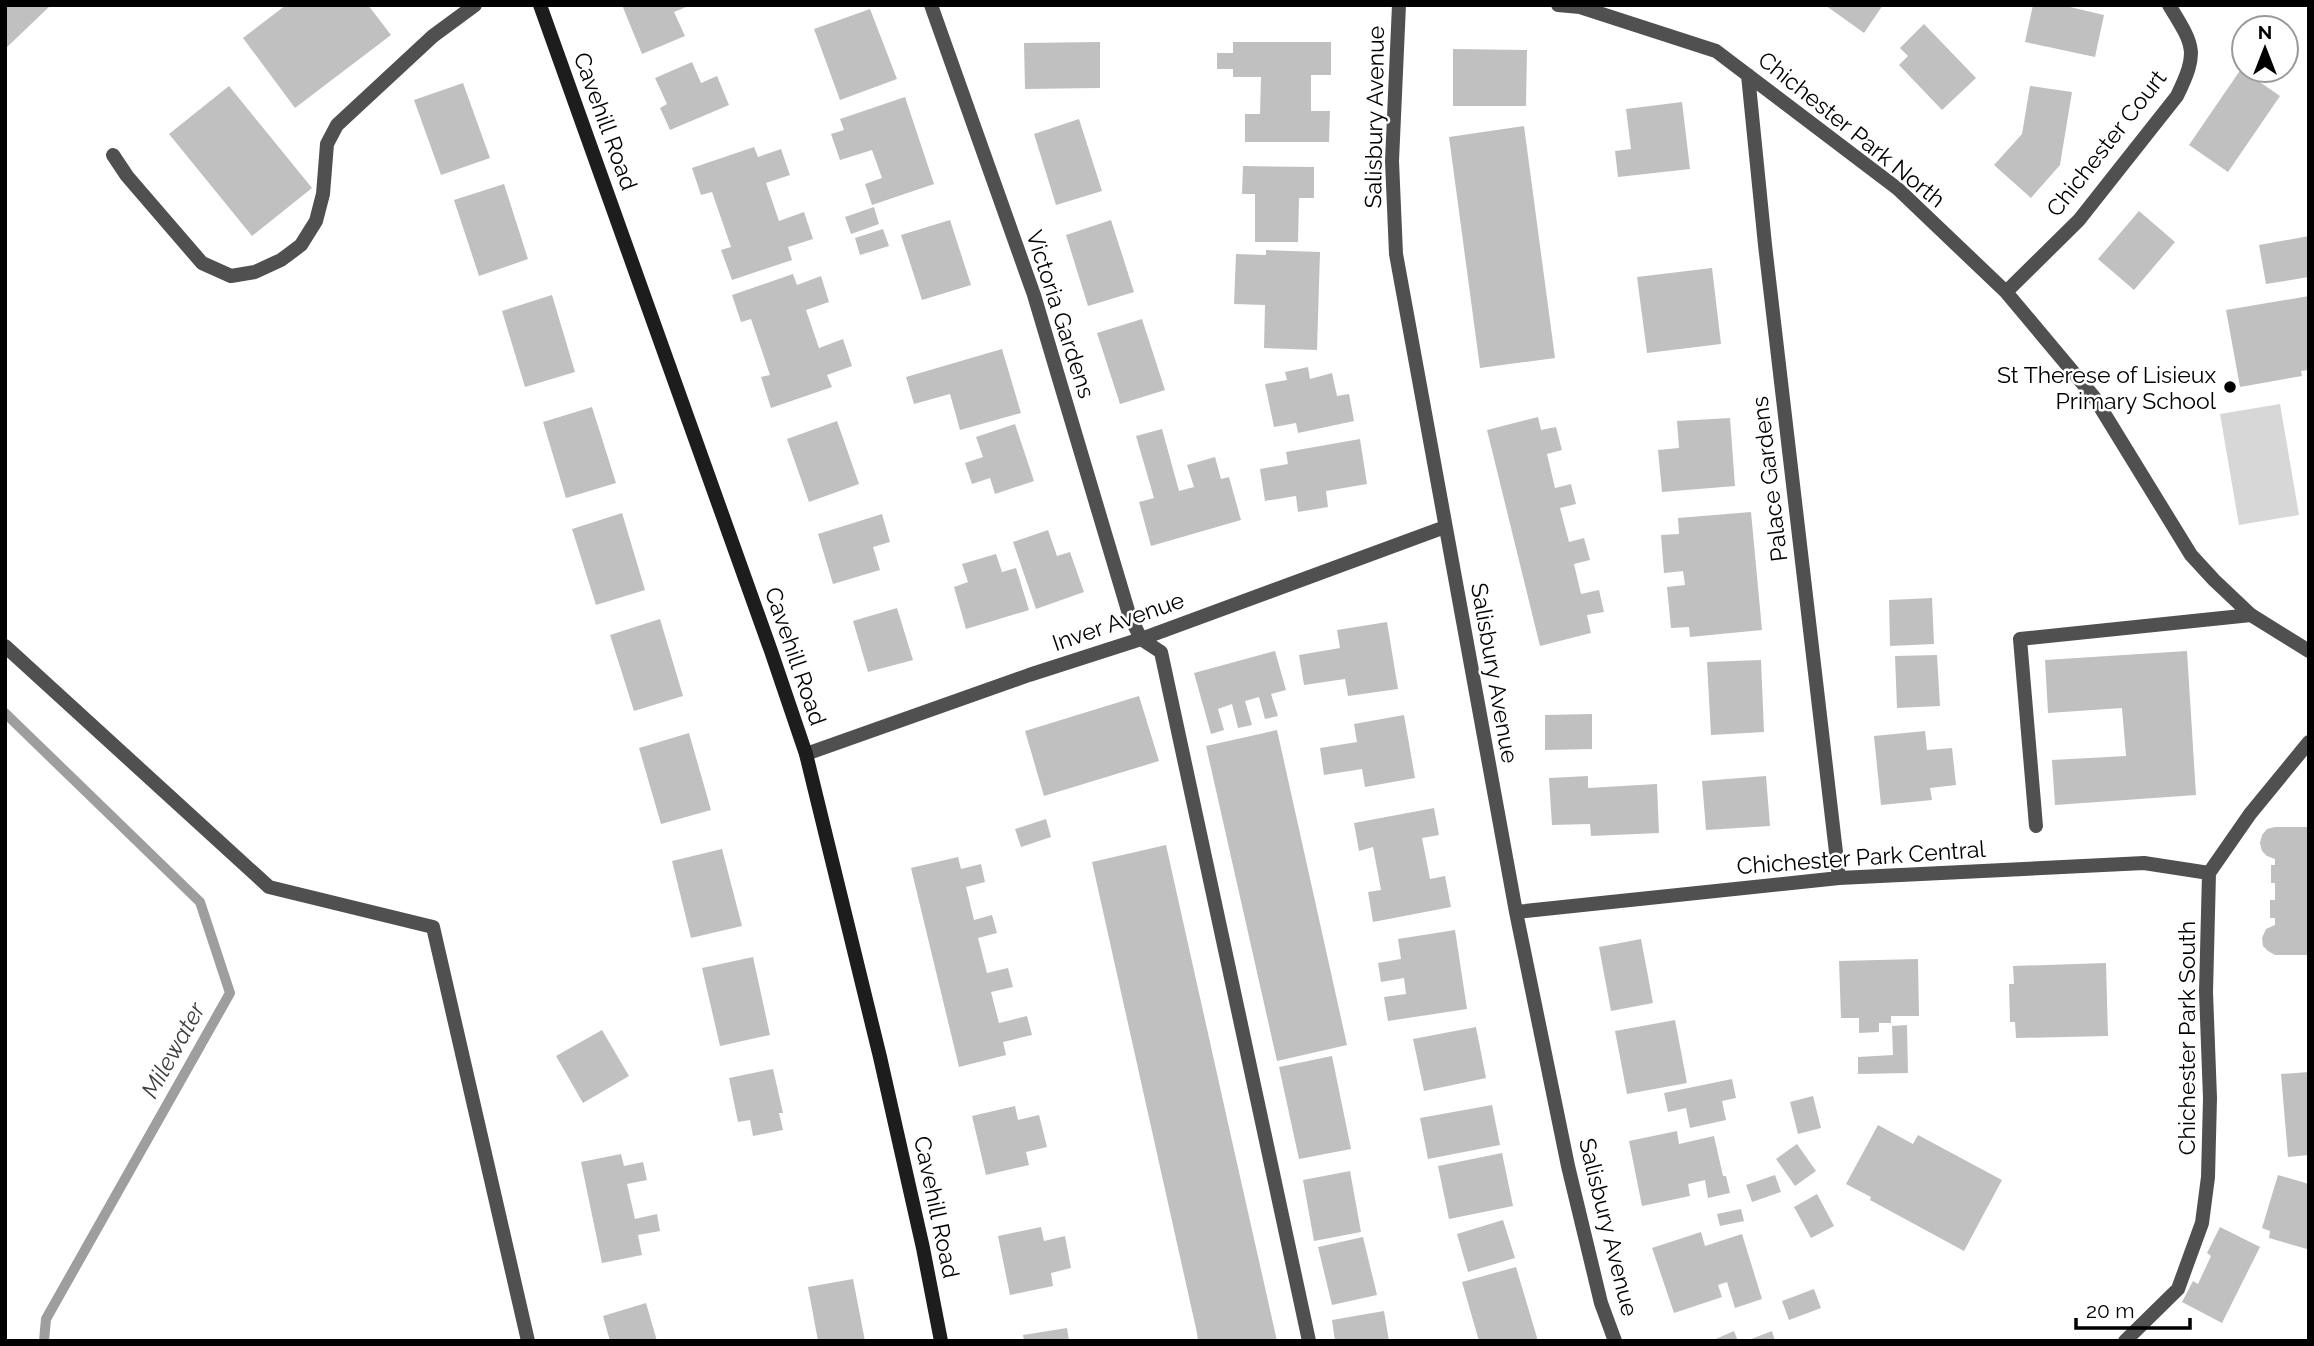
<svg xmlns="http://www.w3.org/2000/svg" width="2314" height="1346" font-family="Raleway,sans-serif">
<style>
.green{fill:#d7d7d7}
.lines{fill:none;stroke-linecap:round;stroke-linejoin:round}
.stream{stroke:#9e9e9e;stroke-width:10}
.building{fill:#c0c0c0}
.service{stroke:#505050;stroke-width:14}
.minor{stroke:#505050;stroke-width:14}
.secondary{stroke:#1d1d1d;stroke-width:14}
.poi-dot{fill:#000;stroke:#fff;stroke-width:2.5}
.labels{text-anchor:middle;dominant-baseline:central;stroke-width:5;stroke-linejoin:round;paint-order:stroke}
.street-label{font-size:23px;fill:#000;stroke:#fff}
.poi-label{font-size:23px;fill:#000;stroke:#fff;text-anchor:end}
.water-label{font-size:24px;font-style:italic;fill:#3f3f3f;stroke:#fff}
</style>
<rect width="100%" height="100%" fill="#fff"/>
<path class="green" d="M2280 404 2299 515 2239 525 2220 414Z"/>
<g class="lines">
<path class="stream" d="M5 713 200 902 230 993 46 1319 44 1341"/>
</g>
<path class="building" d="M5 5H51L5 49Z
M286 5H368L391 35 295 108 243 38Z
M622 5H685L686 7 674 12 685 36 642 54Z
M1825 5H1883L1864 33Z
M2033 5H2070V7L2104 15 2095 57 2025 42Z
M870 9 897 79 840 100 814 29Z
M1924 24 1976 78 1942 110 1899 65 1908 56 1900 48Z
M1100 42V88L1025 89 1024 43Z
M1233 42H1331V75H1311V111H1330L1329 142H1245V114H1260L1261 77H1233V69H1217V53H1233Z
M1453 49 1527 50 1526 106H1453Z
M692 62 701 83 717 76 729 105 670 130 660 108 667 104 655 78Z
M2241 69 2280 96 2228 172 2189 145Z
M463 83 490 158 441 175 414 100Z
M229 86 312 188 252 236 169 134Z
M2030 86 2072 92 2060 165 2031 198 1994 165 2022 134Z
M905 97 934 184 872 205 865 184 882 178 872 150 840 160 831 134 844 130 840 119Z
M1682 102 1690 169 1618 177 1615 151 1631 149 1626 109Z
M1079 119 1102 191 1056 205 1034 134Z
M1524 126 1555 358 1480 368 1449 137Z
M754 147 758 157 781 149 790 175 766 183 779 221 804 212 813 239 788 247 792 260 732 280 721 250 731 247 712 192 701 195 692 168Z
M1243 166 1314 167V198H1299L1298 242H1255V194H1242Z
M504 184 528 259 479 276 454 200Z
M874 207 879 224 851 234 845 217Z
M2139 211 2175 242 2134 290 2098 259Z
M950 220 971 285 922 300 901 235Z
M1111 220 1134 292 1088 306 1066 235Z
M883 229 889 246 860 255 855 238Z
M2309 236V277L2266 284 2259 245Z
M1266 250 1320 252 1317 350 1264 348 1265 305 1234 304 1236 254 1266 255Z
M1712 268 1721 344 1647 353 1637 277Z
M793 274 797 285 821 276 829 302 806 310 819 348 843 339 852 366 827 375 832 387 771 408 761 377 770 375 751 319 741 322 732 295Z
M552 295 575 372 525 387 502 311Z
M2309 296V370L2301 371 2302 376 2240 387 2226 310Z
M1142 319 1165 390 1120 404 1097 333Z
M1002 349 1021 413 960 430 950 394 914 404 906 377Z
M1308 367 1310 379 1332 373 1337 396 1349 394 1354 421 1298 433 1296 423 1274 427 1265 384 1287 380 1285 372Z
M592 407 616 483 566 498 543 422Z
M1538 417 1541 430 1556 427 1562 450 1547 454 1555 488 1571 484 1576 504 1560 508 1569 542 1584 538 1590 560 1574 564 1581 594 1599 590 1604 612 1587 615 1591 633 1540 646 1487 430Z
M1730 418 1735 486 1662 492 1658 450 1679 448 1677 421Z
M837 421 859 484 809 502 787 439Z
M1015 424 1034 481 995 494 990 478 972 484 965 463 983 457 976 437Z
M1162 429 1179 491 1194 487 1187 465 1215 457 1221 479 1229 477 1241 520 1151 546 1139 502 1154 498 1136 436Z
M1360 439 1367 484 1326 491 1328 507 1298 512 1296 496 1265 501 1260 469 1288 464 1286 452Z
M1751 512 1762 630 1690 637 1689 627 1671 628 1667 587 1685 585 1683 571 1664 573 1661 535 1679 534 1678 518Z
M622 513 645 590 596 605 572 529Z
M882 514 890 542 873 547 880 570 833 584 818 534Z
M1048 530 1057 556 1070 552 1084 592 1036 609 1013 542Z
M996 554 1002 572 1016 568 1029 610 966 629 954 587 968 582 962 564Z
M1932 598 1934 644 1890 646 1889 600Z
M897 608 913 660 868 672 853 621Z
M660 619 683 696 634 711 610 635Z
M1387 622 1398 689 1348 696 1345 679 1304 685 1299 655 1340 648 1337 630Z
M1275 651 1286 690 1271 694 1278 716 1265 719 1259 697 1245 701 1252 725 1238 728 1232 704 1218 709 1224 730 1211 734 1194 673Z
M2187 651 2196 795 2055 805 2052 760 2126 756 2122 708 2048 713 2045 660Z
M1937 655 1940 706 1897 708 1895 656Z
M1761 660 1764 732 1711 735 1707 662Z
M1139 696 1159 761 1044 796 1025 731Z
M1592 714V749L1545 750V715Z
M1404 715 1415 778 1365 787 1362 769 1324 775 1320 748 1357 742 1354 724Z
M1277 730 1347 1045 1277 1061 1206 746Z
M1925 731 1927 750 1952 748 1956 785 1930 788 1932 800 1881 805 1874 736Z
M689 733 711 810 661 824 639 748Z
M1588 776V788L1657 784 1659 833 1591 836 1590 824 1552 825 1549 778Z
M1766 776 1770 826 1706 830 1702 781Z
M1434 808 1439 835 1422 838 1430 879 1445 876 1451 907 1373 922 1368 892 1381 890 1373 847 1359 851 1354 823Z
M1046 819 1051 837 1021 847 1015 829Z
M2275 827H2309V955H2275L2268 951 2263 946 2262 938 2266 929 2275 925V918H2270V900H2275V883H2271V865H2275V859L2267 856 2262 851 2260 843 2262 835 2267 829Z
M1166 845 1228 1123 1277 1341H1198L1197 1333 1092 862Z
M722 849 742 926 691 938 672 861Z
M958 857 961 869 981 864 985 882 966 887 974 920 992 915 997 933 978 938 987 973 1008 968 1013 987 991 992 999 1023 1027 1016 1032 1035 1003 1042 1006 1055 959 1067 911 868Z
M1455 930 1467 1009 1388 1021 1384 997 1406 994 1404 978 1381 982 1378 963 1401 959 1398 939Z
M1641 939 1653 1003 1611 1011 1599 947Z
M753 957 770 1035 720 1046 702 968Z
M1918 959 1919 1016H1891V1023H1879V1032L1859 1033V1018H1841L1839 961Z
M2106 963 2108 1036 2016 1038 2015 1022H2010L2009 984H2014L2013 966Z
M1675 1020 1687 1083 1627 1094 1615 1031Z
M1907 1025 1908 1073 1858 1074V1057L1893 1055 1892 1026Z
M1476 1027 1486 1078 1424 1091 1413 1039Z
M602 1030 629 1076 583 1103 556 1056Z
M1332 1056 1351 1149 1299 1159 1279 1067Z
M773 1069 783 1113H779L783 1130 753 1136 750 1120 738 1122 729 1078Z
M2309 1072V1155L2288 1157 2281 1074Z
M1732 1079 1736 1098 1722 1101 1726 1120 1690 1128 1686 1108 1668 1112 1664 1093Z
M1813 1096 1821 1128 1798 1134 1790 1102Z
M1492 1105 1500 1145 1428 1159 1420 1118Z
M1015 1106 1018 1120 1039 1115 1047 1147 1026 1152 1029 1165 986 1175 972 1116Z
M1878 1125 1913 1144 1918 1135 2002 1180 1964 1251 1870 1200 1871 1197 1846 1184Z
M1677 1131 1679 1144 1714 1136 1723 1176H1726L1730 1193 1708 1198 1705 1180 1688 1184 1690 1196 1642 1206 1629 1141Z
M1797 1144 1816 1171 1795 1186 1776 1159Z
M1502 1153 1513 1206 1449 1219 1438 1166Z
M621 1154 624 1166 643 1162 647 1180 627 1184 635 1219 657 1214 660 1231 638 1235 642 1255 602 1263 581 1162Z
M1350 1171 1361 1232 1314 1241 1303 1180Z
M1775 1175 1781 1192 1752 1202 1746 1185Z
M2278 1175 2309 1184V1242L2307 1249 2269 1238 2270 1231 2262 1228Z
M1817 1194 1834 1226 1811 1238 1794 1207Z
M1741 1209 1744 1221 1720 1226 1717 1214Z
M1503 1220 1515 1258 1468 1272 1457 1234Z
M1041 1227 1044 1241 1065 1236 1071 1268 1051 1273 1053 1286 1010 1295 998 1236Z
M2220 1227 2260 1247 2222 1323 2182 1302 2193 1281 2198 1284 2211 1256 2207 1253Z
M1701 1232 1705 1246 1742 1234 1762 1299 1735 1308 1727 1282 1718 1285 1722 1297 1674 1313 1652 1248Z
M1363 1237 1377 1295 1332 1305 1318 1247Z
M1516 1267 1538 1341H1479L1462 1282Z
M853 1279 865 1341H818L808 1287Z
M1814 1289 1821 1308 1789 1320 1782 1301Z
M646 1303 657 1341H610L603 1316Z
M1384 1311 1389 1341H1335L1332 1320Z
M1067 1328 1069 1341H1024L1023 1335Z
M1734 1331 1738 1341H1711Z
M1772 1331 1775 1341H1746Z"/>
<g class="lines">
<path class="service" d="M113 155 127 176 202 263 231 276 255 272 281 260 301 245 316 221 323 194 327 144 337 125 433 36 475 5
M2036 826 2020 639 2251 615"/>
<path class="minor" d="M931 5 1034 295 1129 614 1141 639 1161 652 1309 1341
M1399 5 1392 161 1396 254 1516 912 1568 1166 1601 1303 1615 1341
M1558 5 1580 7 1716 51 1898 189 2006 292 2094 397 2191 555 2214 580 2251 615 2309 651
M1748 75 1765 245 1839 878
M2006 292 2079 220 2177 96C2199 51 2194 46 2169 5
M5 646 269 887 433 927 528 1341
M806 754 1029 675 1141 639 1445 527
M1516 912 1839 878 2144 863 2209 873
M2125 1341 2178 1289 2202 1223 2208 1177 2210 1098 2206 992 2209 873 2250 814 2309 742"/>
<path class="secondary" d="M540 5 771 651 806 754 880 1057 923 1248 941 1341"/>
</g>
<circle class="poi-dot" cx="2230" cy="387" r="7"/>
<g class="labels">
<g class="street-label">
<text transform="translate(1374 117) rotate(-89)">Salisbury Avenue</text>
<text transform="translate(606 121) rotate(70)">Cavehill Road</text>
<text transform="translate(1852 129) rotate(39)">Chichester Park North</text>
<text transform="translate(2106 143) rotate(-52)">Chichester Court</text>
<text transform="translate(1061 314) rotate(72)">Victoria Gardens</text>
<text transform="translate(1769 479) rotate(-97)">Palace Gardens</text>
<text transform="translate(1118 621) rotate(-19)">Inver Avenue</text>
<text transform="translate(796 656) rotate(71)">Cavehill Road</text>
<text transform="translate(1495 673) rotate(80)">Salisbury Avenue</text>
<text transform="translate(1861 857) rotate(-4)">Chichester Park Central</text>
<text transform="translate(2186 1038) rotate(-90)">Chichester Park South</text>
<text transform="translate(937 1207) rotate(78)">Cavehill Road</text>
<text transform="translate(1609 1227) rotate(76)">Salisbury Avenue</text>
</g>
<g class="poi-label">
<text x="2216" y="374">St Therese of Lisieux<tspan x="2216" dy="26">Primary School</tspan></text>
</g>
<g class="water-label">
<text transform="translate(173 1050) rotate(-61)">Milewater</text>
</g>
</g>
<rect width="2314" height="1346" fill="none" stroke="#000000" stroke-width="14"/>
<g transform="translate(2265 49)"><circle r="33" fill="#ffffff" stroke="#999999" stroke-width="2"/>
<path d="M0-5L12 26L0 18L-12 26Z" fill="#000000"/>
<text y="-10" font-size="19" font-weight="bold" text-anchor="middle" fill="#000000">N</text>
</g>
<path d="M2076 1318v10h114v-10" fill="none" stroke="#000000" stroke-width="3.5"/>
<text x="2086" y="1318" font-size="21" fill="#000000" stroke="#ffffff" stroke-width="5" paint-order="stroke">20 m</text>
</svg>
